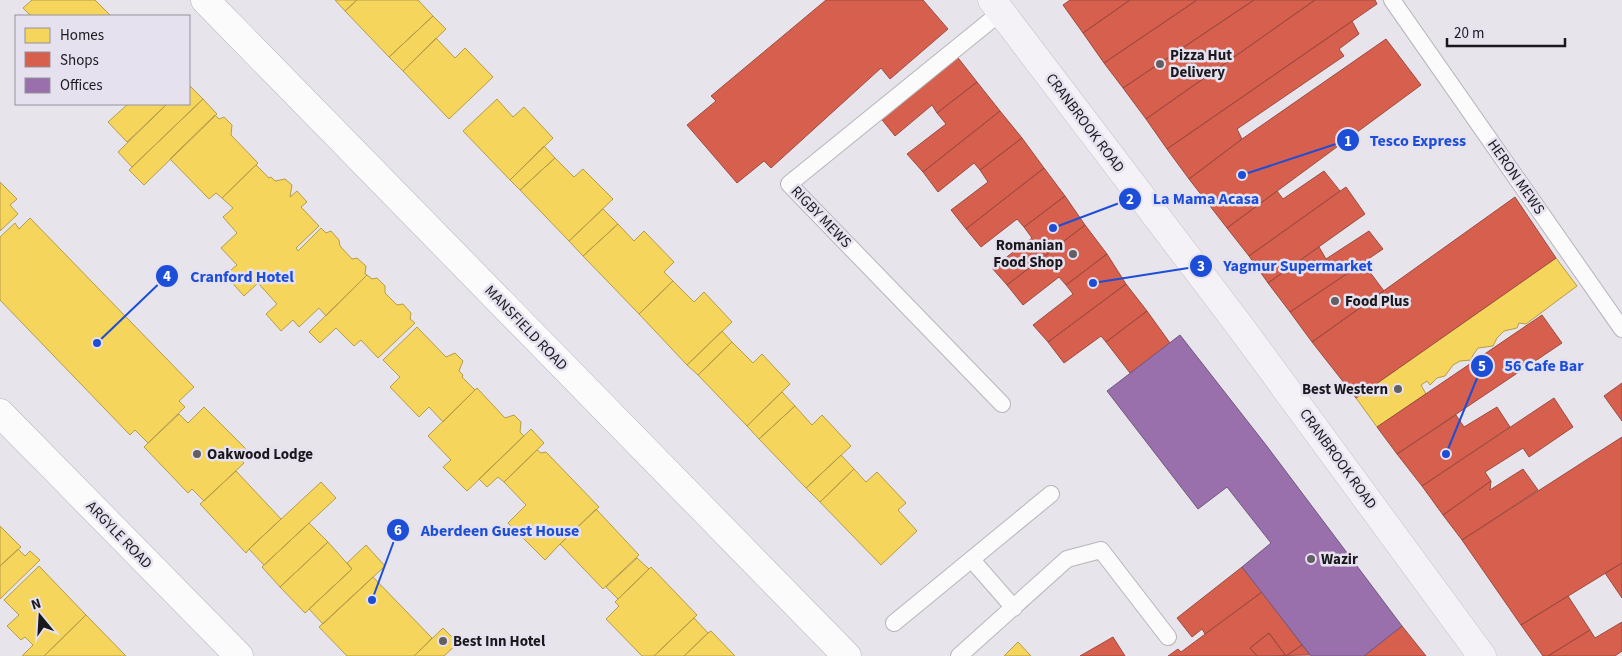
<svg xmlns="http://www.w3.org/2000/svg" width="1622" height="656" font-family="'Source Sans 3',sans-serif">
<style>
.homes{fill:#f6d55c;stroke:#b49c49}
.shops{fill:#d6604d;stroke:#9e4a3f}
.offices{fill:#9970ab;stroke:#735680}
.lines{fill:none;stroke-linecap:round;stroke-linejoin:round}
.service-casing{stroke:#b7b4ba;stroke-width:18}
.minor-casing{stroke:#b7b4ba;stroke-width:29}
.primary-casing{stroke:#c4c3c6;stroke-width:29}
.service{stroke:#fbfbfc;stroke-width:16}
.minor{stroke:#fbfbfc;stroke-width:28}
.primary{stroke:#f5f2f7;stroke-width:28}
.poi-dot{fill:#625f65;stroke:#e6e1ef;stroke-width:2}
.labels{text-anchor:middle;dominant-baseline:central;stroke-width:5;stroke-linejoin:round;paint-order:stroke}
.poi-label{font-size:15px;font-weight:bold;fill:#1a181d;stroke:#e6e1ef;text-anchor:start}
.street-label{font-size:15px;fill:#1a181d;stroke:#e6e1ef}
.leader{fill:none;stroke:#1d4ed8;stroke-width:2}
.callout-dot{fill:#1d4ed8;stroke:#e6e1ef;stroke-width:2}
.mark-label{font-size:15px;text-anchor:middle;font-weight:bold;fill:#fff}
.callout-label{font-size:16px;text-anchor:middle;font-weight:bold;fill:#1d4ed8;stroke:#e6e1ef;stroke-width:5;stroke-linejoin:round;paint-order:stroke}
</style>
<rect width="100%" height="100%" fill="#e7e4ec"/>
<path class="homes" d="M32 0H95L111 16H31L23 8Z
M335 0H357L345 11Z
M357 0H418L433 16 389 57 345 11Z
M433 16 446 29 403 71 389 57Z
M436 38 455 58 465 48 493 77 449 119 403 71Z
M189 85 203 99 132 167 118 152 167 104H189Z
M203 99 217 114 144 185 129 170Z
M497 99 513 117 524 107 553 138 510 180 463 131Z
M128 104H167L127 142 108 122Z
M215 115 219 119 224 117 232 125 231 135 258 163 222 198 216 193 209 199 170 159Z
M544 146 555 158 520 190 510 180Z
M555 158 574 177 583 169 613 199 569 241 520 190Z
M256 165 269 178 271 177 275 181 285 179 292 185 290 197 297 191 307 202 301 207 319 226 296 248 298 251 321 228 326 233 331 231 339 240 340 246 352 259 357 258 366 266 365 274 367 275 326 316 319 308 299 327 293 320 281 331 266 314 277 304 258 283 244 296 225 275 237 265 221 248 237 233 223 217 233 208 222 198Z
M0 182 17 199 10 205 18 214 0 231Z
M603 209 618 224 583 256 569 241Z
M30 218 194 387 179 401 185 407 148 443 135 430 130 435 0 300V237L15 223 19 229Z
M618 224 634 241 644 231 674 262 664 272 673 281 639 314 583 256Z
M1556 258 1577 286 1526 324 1519 323 1517 328 1504 331 1497 338 1493 346 1478 348 1473 355 1471 360 1460 361 1453 365 1445 376 1437 378 1430 385 1427 381 1421 385 1426 394 1377 427 1356 398Z
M367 275 372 279 377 278 385 286V293L397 305 403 304 411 313 410 319 415 323 378 358 361 340 354 346 336 328 320 343 309 332Z
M673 281 694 302 704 292 732 322 687 365 639 314Z
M417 327 446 357 455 353 463 361 459 371 463 375 462 377 475 390 443 422 429 407 419 417 390 387 400 377 383 360Z
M722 331 732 342 698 375 687 365Z
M732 342 753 363 762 354 790 384 747 426 698 375Z
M477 388 505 418 514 415 521 422 520 432 524 436 467 491 443 467 451 460 428 436Z
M782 392 795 406 759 439 747 426Z
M795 406 812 425 822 415 851 446 806 488 759 439Z
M204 407 247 450 239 458 244 463 204 501 192 489 188 493 144 447 179 414 188 423Z
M531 429 544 443 504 482 498 477 487 487 479 479Z
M537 450 541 453 546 452 599 507 560 544 545 560 508 523 526 505 504 482Z
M841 455 854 469 820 502 806 488Z
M854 469 866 482 877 472 906 503 898 510 917 531 881 565 820 502Z
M236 471 281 519 249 549 246 553 200 504Z
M321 482 336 498 264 565 249 549Z
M596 509 639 555 603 589 560 544Z
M309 523 328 542 280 587 262 567Z
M0 526 21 547 0 566Z
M328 542 352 569 305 613 280 587Z
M366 545 385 566 323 624 309 609 352 569 347 563Z
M18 549 25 556 30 551 40 560 0 599V566Z
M637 558 649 569 618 599 606 587Z
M39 566 86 615 44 656H22L33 645 25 637 21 640 7 626 19 615 4 600Z
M651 567 697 615 654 656H642L606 619 619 606 615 602Z
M373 577 432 638 414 656H347L319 627Z
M86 615 126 656H44Z
M694 618 708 633 684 656H654Z
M443 628 458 643 444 656H414Z
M711 631 735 656H684L708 633Z
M1018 642 1031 656H1004Z"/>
<path class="shops" d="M826 0H923L948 29 890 79 881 68 771 168 764 161 737 183 687 125 716 101 711 96Z
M1070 0H1130L1083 33 1063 5Z
M1130 0H1197L1104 63 1083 33Z
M1197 0H1254L1123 88 1104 63Z
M1254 0H1315L1146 119 1123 88Z
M1315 0H1375L1377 4 1167 149 1146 119Z
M1352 21 1359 34 1339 49 1344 56 1237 129 1242 139 1189 179 1167 149Z
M1386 39 1421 85 1227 228 1189 179 1242 139Z
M955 54 977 82 937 113 932 105 895 136 879 116Z
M977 82 1000 111 923 172 907 154 946 124 937 113Z
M1000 111 1022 138 980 170 974 163 938 192 923 172Z
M1022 138 1044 168 966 229 951 210 988 182 980 170Z
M1044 168 1065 196 1024 227 1017 219 981 247 966 229Z
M1324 171 1340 191 1249 256 1227 228 1277 191 1283 199Z
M1346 187 1365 214 1268 283 1249 256Z
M1065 196 1085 225 1007 285 992 268 1032 238 1024 227Z
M1515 197 1556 258 1356 398 1312 342Z
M1085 225 1107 254 1066 285 1059 277 1023 305 1007 285Z
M1369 231 1383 249 1290 312 1268 283 1319 247 1326 259Z
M1107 254 1126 284 1048 342 1033 325 1073 294 1066 285Z
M1363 263 1384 291 1312 342 1290 312Z
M1126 284 1147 311 1106 342 1101 336 1064 363 1048 342Z
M1147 311 1170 343 1130 373 1106 342Z
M1542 315 1562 343 1397 454 1377 427Z
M1622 383V421L1604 396Z
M1554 398 1573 427 1529 457 1523 448 1485 472 1491 481 1443 515 1422 486Z
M1497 407 1510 427 1422 486 1397 454 1456 415 1464 427Z
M1622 437V563L1521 625 1462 540Z
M1523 469 1538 490 1462 540 1443 515 1491 481 1490 490Z
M1622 563V598L1605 573Z
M1242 567 1262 592 1205 634 1202 629 1192 637 1177 618Z
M1262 592 1302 645 1286 656 1269 633 1250 648 1257 656H1168L1178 649 1181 652Z
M1568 596 1590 630 1548 656H1543L1521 625Z
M1622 622V651L1615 656H1548L1590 630 1595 638Z
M1402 626 1426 656H1364Z
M1269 633 1286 656 1302 645 1310 655 1257 656 1250 648Z
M1113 637 1125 656H1080Z"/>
<path class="offices" d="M1180 335 1266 445 1402 626 1364 656H1311L1242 567 1271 543 1227 487 1198 509 1107 391Z"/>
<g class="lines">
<g class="service-casing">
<path id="service" d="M1392 0 1622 329
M1001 12 789 184 1002 404
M972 560 1014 608
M894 623 1051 494
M959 656 1067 559 1101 550 1168 637"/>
</g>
<g class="minor-casing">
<path id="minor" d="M205 0 847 656
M0 413 239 656"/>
</g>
<g class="primary-casing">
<path id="primary" d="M992 0 1239 325 1482 656"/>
</g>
<use href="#service" class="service"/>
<use href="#minor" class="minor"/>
<use href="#primary" class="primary"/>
</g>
<g class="poi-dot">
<circle cx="1160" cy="64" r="5"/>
<circle cx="1073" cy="254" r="5"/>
<circle cx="1335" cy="301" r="5"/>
<circle cx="1398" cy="389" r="5"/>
<circle cx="197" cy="454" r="5"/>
<circle cx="1311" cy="559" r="5"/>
<circle cx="443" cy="641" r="5"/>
</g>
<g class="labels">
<g class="poi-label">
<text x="1170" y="55">Pizza Hut<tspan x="1170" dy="17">Delivery</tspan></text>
<text x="1063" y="245" text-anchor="end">Romanian<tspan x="1063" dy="17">Food Shop</tspan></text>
<text x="1345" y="301">Food Plus</text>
<text x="1388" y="389" text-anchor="end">Best Western</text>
<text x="207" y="454">Oakwood Lodge</text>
<text x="1321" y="559">Wazir</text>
<text x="453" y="641">Best Inn Hotel</text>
</g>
<g class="street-label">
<text transform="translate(1085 123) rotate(53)">CRANBROOK ROAD</text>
<text transform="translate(1516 177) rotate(55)">HERON MEWS</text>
<text transform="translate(821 217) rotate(46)">RIGBY MEWS</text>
<text transform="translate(526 328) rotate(46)">MANSFIELD ROAD</text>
<text transform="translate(1338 459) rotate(54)">CRANBROOK ROAD</text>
<text transform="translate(119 535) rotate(46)">ARGYLE ROAD</text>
</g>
</g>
<path class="leader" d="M1242 175L1348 140M1053 228L1130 199M1093 283L1201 266M97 343L167 276M1446 454L1482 366M372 600L398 530"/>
<g class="callout-dot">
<circle cx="1242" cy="175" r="5"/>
<circle cx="1053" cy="228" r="5"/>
<circle cx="1093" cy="283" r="5"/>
<circle cx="97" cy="343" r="5"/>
<circle cx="1446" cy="454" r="5"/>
<circle cx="372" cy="600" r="5"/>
<circle cx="1348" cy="140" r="12"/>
<circle cx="1130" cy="199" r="12"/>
<circle cx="1201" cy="266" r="12"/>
<circle cx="167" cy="276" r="12"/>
<circle cx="1482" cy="366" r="12"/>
<circle cx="398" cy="530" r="12"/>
</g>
<g class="mark-label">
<text x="1348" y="146">1</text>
<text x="1130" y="204">2</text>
<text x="1201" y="271">3</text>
<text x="167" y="281">4</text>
<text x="1482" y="371">5</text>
<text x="398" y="535">6</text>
</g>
<g class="callout-label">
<text x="1418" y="146">Tesco Express</text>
<text x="1206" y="204">La Mama Acasa</text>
<text x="1298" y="271">Yagmur Supermarket</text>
<text x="242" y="282">Cranford Hotel</text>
<text x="1544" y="371">56 Cafe Bar</text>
<text x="500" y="536">Aberdeen Guest House</text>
</g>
<rect x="15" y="15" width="175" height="90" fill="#e6e1ef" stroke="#94919b"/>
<rect x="25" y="28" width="25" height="15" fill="#f6d55c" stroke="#94919b"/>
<text x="60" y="40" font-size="15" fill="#1a181d">Homes</text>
<rect x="25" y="52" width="25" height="15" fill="#d6604d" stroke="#94919b"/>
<text x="60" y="65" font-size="15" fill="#1a181d">Shops</text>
<rect x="25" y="78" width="25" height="15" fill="#9970ab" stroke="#94919b"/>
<text x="60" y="90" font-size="15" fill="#1a181d">Offices</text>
<g transform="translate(40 616) rotate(342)" stroke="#e6e1ef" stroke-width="4" paint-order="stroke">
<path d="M0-4L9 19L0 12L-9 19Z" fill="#1a181d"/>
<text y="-8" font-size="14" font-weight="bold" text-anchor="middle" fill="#1a181d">N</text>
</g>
<path d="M1447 38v8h118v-8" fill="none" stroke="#1a181d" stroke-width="2.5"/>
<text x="1454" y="38" font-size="15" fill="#1a181d" stroke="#e6e1ef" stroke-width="4" paint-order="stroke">20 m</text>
</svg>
